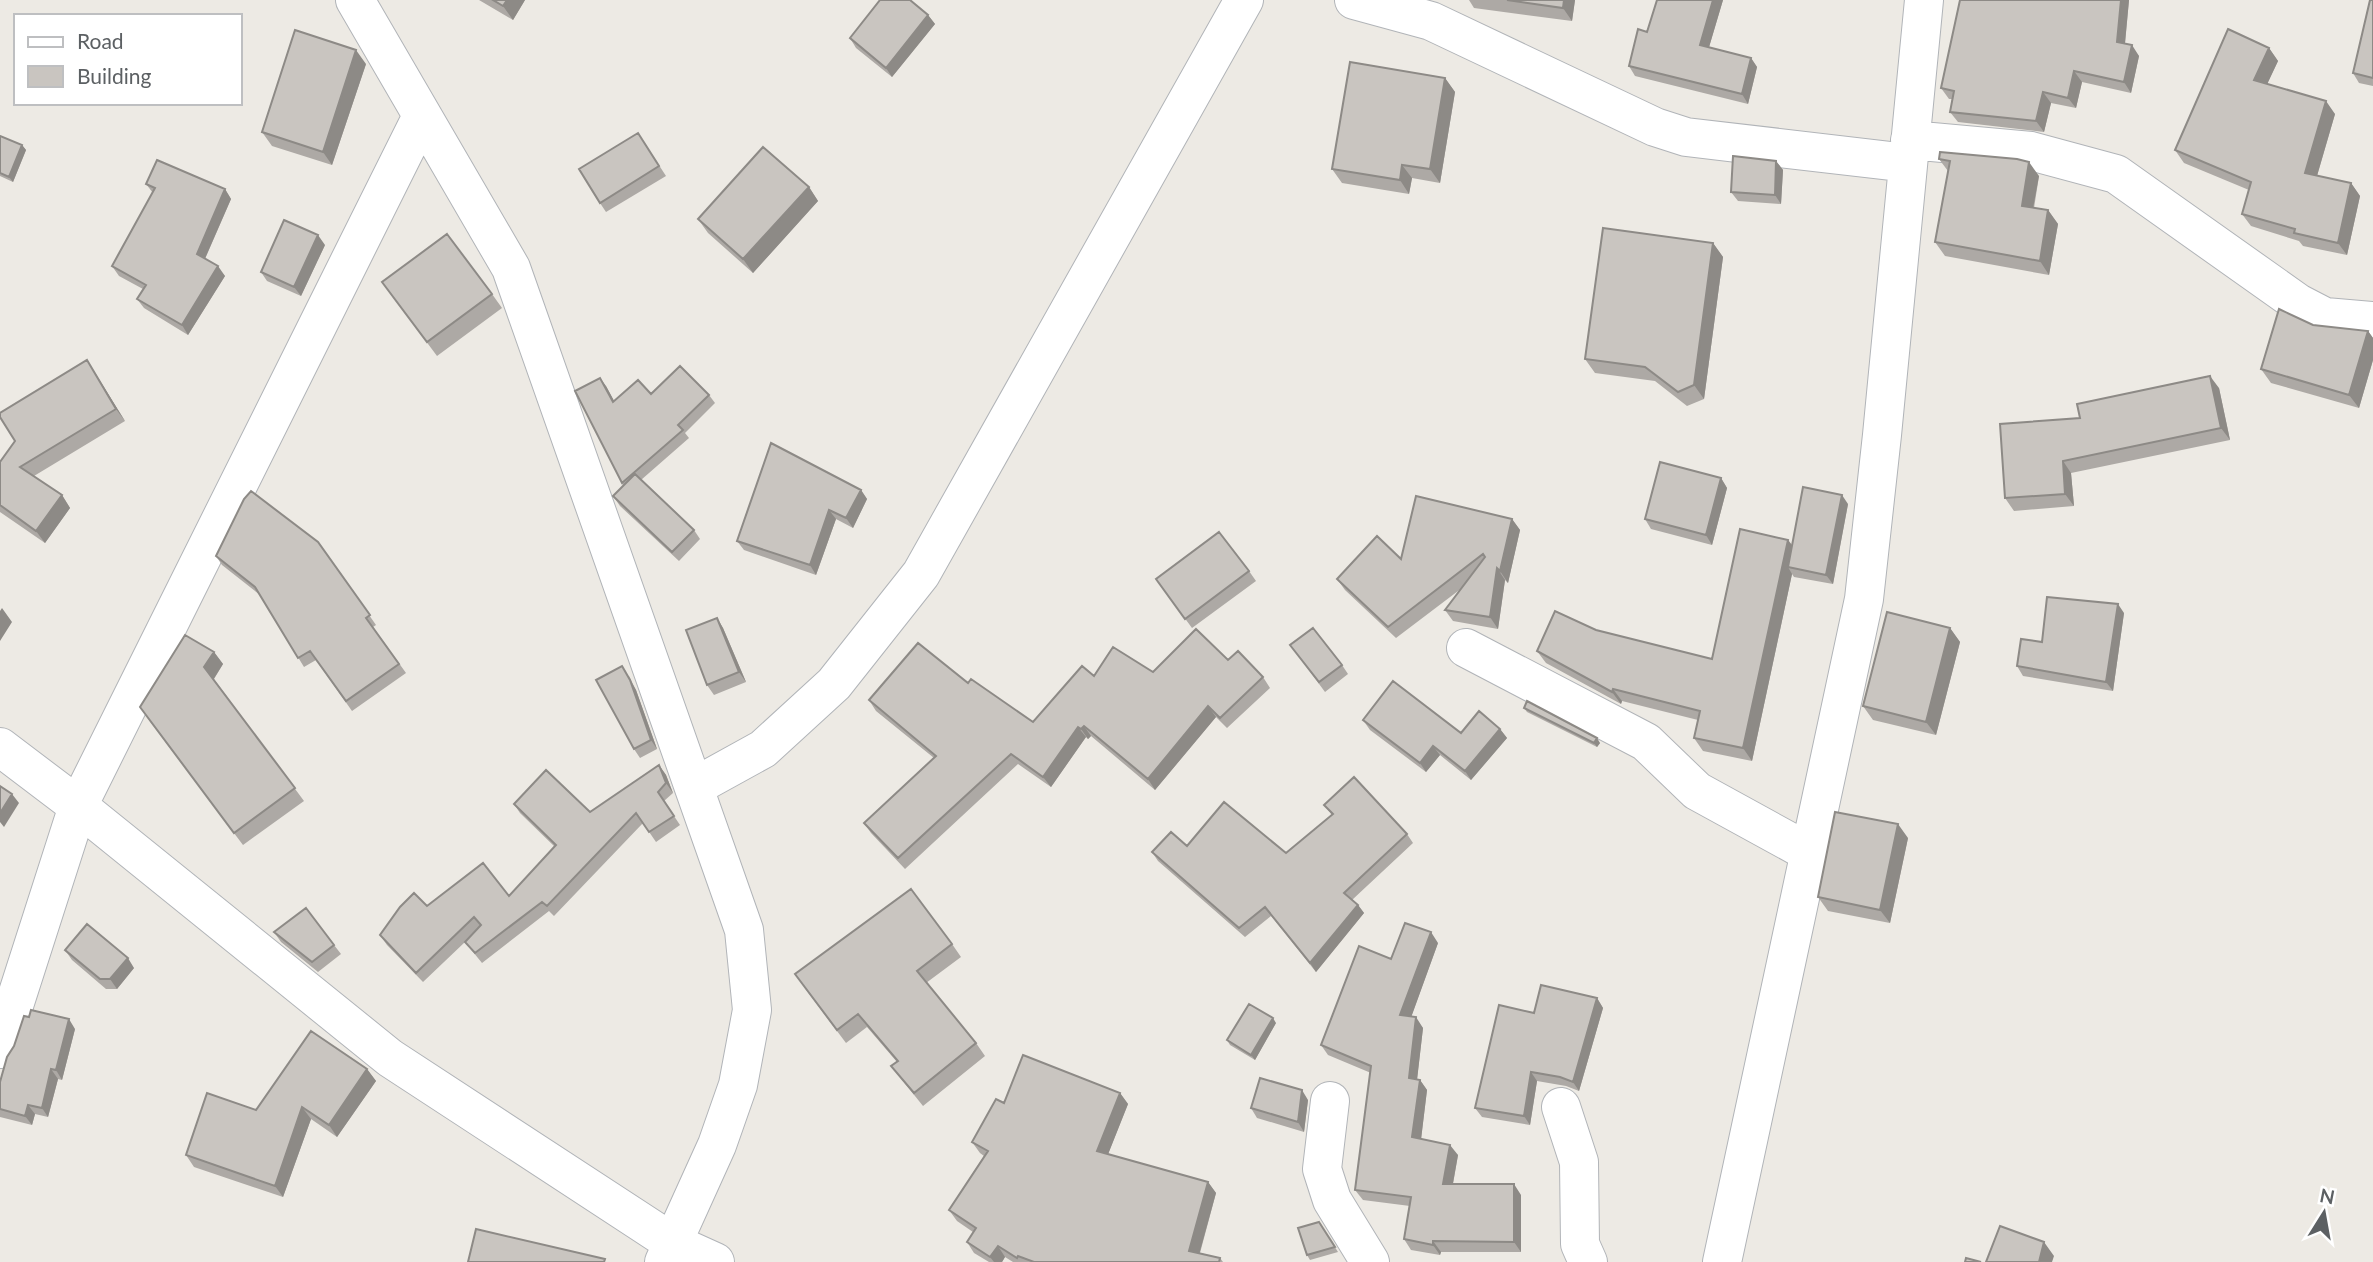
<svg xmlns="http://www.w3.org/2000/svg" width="2373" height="1262" font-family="Lato,sans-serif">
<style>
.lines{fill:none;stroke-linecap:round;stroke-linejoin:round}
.minor-casing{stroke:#b1b4b8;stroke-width:40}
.minor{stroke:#fff;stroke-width:38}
.wall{fill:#ada9a5}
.shaded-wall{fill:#8d8a86}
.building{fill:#c9c5c0;stroke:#8d8a86;stroke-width:2}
</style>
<rect width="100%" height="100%" fill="#edeae4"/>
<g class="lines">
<g class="minor-casing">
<path id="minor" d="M355 0 511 268 744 930 752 1010 738 1085 717 1145 664 1262
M1354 0 1431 21 1655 127 1686 137 1908 163
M1910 140 2031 151 2116 174 2298 303 2325 317 2373 321
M1466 648 1646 742 1697 791 1810 853
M0 747 78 806 390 1058 673 1243 715 1262
M694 787 763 749 834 684 921 574 1244 0
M0 1049 78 806 422 116
M1330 1101 1322 1169 1332 1200 1370 1262
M1561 1107 1579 1162 1580 1244 1588 1262
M1722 1262 1864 599 1882 435 1924 0"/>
</g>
<use href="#minor" class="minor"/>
</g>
<path class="wall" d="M479 0H525L513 20Z
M1469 0H1575L1572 21 1474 8Z
M1657 0H1723L1709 47 1751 58 1757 67 1748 104 1635 76 1629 66 1647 32Z
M1960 0H2129L2125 44 2139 56 2131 93 2082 82 2076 108 2051 103 2044 132 1958 122 1950 112 1952 99H1949L1941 88Z
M2373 0V86L2359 83 2353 73Z
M928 15 935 24 892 77 856 48 850 38Z
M2269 48 2278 61 2267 84 2335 114 2317 176 2351 183 2360 196 2347 255 2303 246 2299 241 2251 226 2242 214 2249 190 2184 163 2175 150Z
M366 64 332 165 272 146 262 132Z
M1445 78 1455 92 1440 183 1412 178 1409 194 1342 183 1332 169Z
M638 133 666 176 606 212 600 203Z
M0 136 22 145 26 150 13 182 0 176Z
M1939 159 2039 176 2034 208 2048 210 2058 224 2049 275 1945 256 1935 242 1948 171Z
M1776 161 1783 170 1781 204 1738 201 1731 192Z
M146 184 225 189 231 199 205 259 225 276 188 335 144 308 137 299 143 289 119 276 112 266 153 193Z
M809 187 818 201 753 273 708 233 698 219Z
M1713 243 1723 257 1704 399 1687 406 1655 381 1595 373 1585 359Z
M325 245 301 296 267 281 261 272Z
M382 282 492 294 502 308 437 356Z
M2313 325 2368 331 2373 338V360L2359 408 2271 383 2261 369Z
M87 360 125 421 34 476 62 495 70 508 45 543 0 512V462Z
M606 386 614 401 651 394 709 395 715 403 685 433 689 438 641 480 694 530 700 539 679 561 620 506 613 496 623 486 622 483Z
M2219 388 2230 440 2071 473 2074 506 2014 511 2005 498 2080 418Z
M1721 478 1727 488 1712 545 1651 529 1645 519Z
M861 490 867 499 853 528 836 519 816 575 744 550 737 541Z
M1848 504 1833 584 1794 577 1792 574 1752 761 1703 751 1694 738 1698 720 1622 701 1621 704 1546 663 1537 651 1596 630 1712 659 1788 540 1792 545Z
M1512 519 1520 530 1508 583 1505 580 1498 629 1453 621 1445 610 1462 588 1396 638 1345 590 1337 579 1401 559Z
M318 542 376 625 373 627 406 673 352 711 316 660 304 667 260 595 222 565 216 556Z
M1249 571 1256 581 1192 628 1156 579Z
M2124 613 2113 691 2023 676 2017 666 2042 642Z
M717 618 723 628 746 682 714 695 707 685Z
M1950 628 1960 642 1936 735 1873 720 1863 706Z
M214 652 223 664 214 679 304 801 243 845 149 720Z
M1297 654 1342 665 1348 674 1325 692Z
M1228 660 1263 677 1270 688 1227 728 1216 717 1155 790 1091 736 1088 739 1086 737 1051 787 1018 764 905 869 871 833 864 823 934 758 876 711 869 700 968 683 1033 722 1094 676 1153 672Z
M629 676 636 690 657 749 640 758 634 749Z
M1524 708 1600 743 1597 747 1527 712Z
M1363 720 1461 733 1500 729 1507 738 1471 780 1440 755 1426 772 1370 730Z
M659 765 666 775 673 793 664 801 680 825 656 842 643 823 554 916 549 911 482 963 465 942 423 982 387 945 380 935 427 906 509 896 555 847 520 813 514 804 590 812Z
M1324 805 1407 834 1413 843 1352 900 1358 905 1364 913 1316 972 1271 916 1245 937 1158 861 1152 852 1187 846 1286 853 1332 815Z
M1908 838 1890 923 1828 911 1818 897Z
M274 932 334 945 341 954 318 972 281 942Z
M1438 943 1411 1017 1423 1028 1417 1079 1420 1080 1427 1090 1421 1139 1458 1155 1453 1184 1521 1195V1252H1441L1440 1255 1411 1250 1404 1239 1410 1206 1363 1200 1355 1190 1371 1073 1328 1055 1321 1045 1391 959Z
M952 944 961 957 926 983 976 1043 985 1056 923 1106 891 1066 897 1062 867 1027 846 1043 804 987Z
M65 950 134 968 117 989H106L72 960Z
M1597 998 1603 1008 1579 1091 1566 1086 1537 1081 1530 1125 1482 1117 1475 1108 1534 1013Z
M1276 1023 1255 1060 1230 1045 1227 1040Z
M75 1029 62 1080 58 1079 48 1117 35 1114 32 1125 0 1117V1082Z
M367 1069 376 1081 337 1137 311 1119 283 1197 194 1167 186 1155 256 1110Z
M1120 1093 1128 1104 1108 1154 1208 1182 1216 1193 1200 1253 1220 1258 1223 1262H1013L1005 1257 1002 1262H989L974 1253 967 1242 973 1232 957 1221 949 1210 984 1156 980 1153 972 1142 1004 1103Z
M1308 1100 1304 1132 1257 1118 1251 1108Z
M1319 1222 1338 1252 1310 1260 1307 1255Z"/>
<path class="shaded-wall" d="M507 0H525L513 20 503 6Z
M1564 0H1575L1572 21 1563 8Z
M1713 0H1723L1707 54 1700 45Z
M2121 0H2129L2124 53 2117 42Z
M928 15 935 24 892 77 886 68Z
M2132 45 2139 56 2131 93 2124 82Z
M2269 48 2278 61 2263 93 2254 80Z
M356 50 366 64 332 165 323 152Z
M1751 58 1757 67 1748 104 1742 94Z
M2074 71 2082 82 2076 108 2068 98Z
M1445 78 1455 92 1440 183 1430 169Z
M2043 92 2051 103 2044 132 2036 121Z
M2326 101 2335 114 2314 186 2305 173Z
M22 145 26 150 13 182 9 177Z
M1776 161 1783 170 1781 204 1775 195Z
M2029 162 2039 176 2031 219 2022 206Z
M1402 165 1412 178 1409 194 1400 180Z
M2351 183 2360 196 2347 255 2338 243Z
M809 187 818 201 753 273 743 259Z
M225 189 231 199 203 263 197 254Z
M2048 210 2058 224 2049 275 2040 261Z
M318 235 325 245 301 296 294 287Z
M1713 243 1723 257 1704 399 1694 385Z
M218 266 225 276 188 335 182 325Z
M2368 331 2373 338V360L2359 408 2349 395Z
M87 360 95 373 125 421 116 409Z
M2210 376 2219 388 2230 440 2221 428Z
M600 378 606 386 619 410 613 402Z
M2063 461 2071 473 2074 506 2065 494Z
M1721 478 1727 488 1712 545 1706 535Z
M861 490 867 499 853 528 846 518Z
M62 495 70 508 45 543 36 531Z
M1842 495 1848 504 1833 584 1826 575Z
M829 510 836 519 816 575 810 565Z
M1512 519 1520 530 1508 583 1500 571Z
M1788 540 1797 552 1788 567 1792 574 1752 761 1743 748Z
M1497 568 1505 580 1498 629 1490 617Z
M2118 604 2124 613 2113 691 2106 682Z
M2 608 12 622 0 641V611Z
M717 618 723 628 746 682 739 672Z
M1950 628 1960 642 1936 735 1926 722Z
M214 652 223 664 213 680 204 667Z
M622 666 636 690 657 749 651 740Z
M1613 689 1622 701 1621 704 1612 692Z
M1208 706 1216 717 1155 790 1148 779Z
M1084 726 1091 736 1088 739 1081 729Z
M1078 727 1086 737 1051 787 1043 777Z
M1500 729 1507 738 1471 780 1465 771Z
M1597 738 1600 743 1597 747 1594 743Z
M1433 746 1440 755 1426 772 1420 763Z
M659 765 666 775 673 793 666 783Z
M12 794 19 803 4 827 0 822V813Z
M1898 824 1908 838 1890 923 1880 910Z
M1358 905 1364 913 1316 972 1310 963Z
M1431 932 1438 943 1408 1026 1400 1015Z
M128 958 134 968 117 989 110 979Z
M1597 998 1603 1008 1579 1091 1573 1082Z
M1416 1017 1423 1028 1416 1089 1409 1078Z
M1273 1018 1276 1023 1255 1060 1251 1055Z
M69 1019 75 1029 62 1080 56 1070Z
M51 1069 58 1079 48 1117 42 1108Z
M367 1069 376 1081 337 1137 329 1125Z
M1531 1072 1537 1081 1530 1125 1524 1116Z
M1420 1080 1427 1090 1420 1148 1412 1137Z
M1302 1090 1308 1100 1304 1132 1298 1122Z
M1120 1093 1128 1104 1105 1162 1097 1151Z
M28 1105 35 1114 32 1125 25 1116Z
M302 1107 311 1119 283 1197 275 1186Z
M1450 1145 1458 1155 1451 1194 1443 1184Z
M1208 1182 1216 1193 1197 1262 1189 1251Z
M1514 1184 1521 1195V1252L1514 1242Z
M1433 1241 1441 1252 1440 1255 1433 1245Z
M2044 1242 2054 1256 2052 1262H2039Z
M998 1246 1005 1257 1002 1262H994L990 1257Z"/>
<path class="building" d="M493 0H507L503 6Z
M880 0H910L928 15 886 68 850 38Z
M1507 0H1564L1563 8Z
M1657 0H1713L1700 45 1751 58 1742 94 1629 66 1638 29 1647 32Z
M1960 0H2121L2117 42 2132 45 2124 82 2074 71 2068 98 2043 92 2036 121 1950 112 1954 91 1941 88Z
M2370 0H2373V78L2353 73Z
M2228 29 2269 48 2254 80 2326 101 2305 173 2351 183 2338 243 2294 233 2295 229 2242 214 2251 182 2175 150Z
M295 30 356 50 323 152 262 132Z
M1350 62 1445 78 1430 169 1402 165 1400 180 1332 169Z
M638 133 659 166 600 203 579 169Z
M0 136 22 145 9 177 0 173Z
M763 147 809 187 743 259 698 219Z
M1940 152 2017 159 2029 162 2022 206 2048 210 2040 261 1935 242 1950 161 1939 159Z
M1733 156 1776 161 1775 195 1731 192Z
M157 160 225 189 197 254 218 266 182 325 137 299 146 285 112 266 155 188 146 184Z
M284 220 318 235 294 287 261 272Z
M1603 228 1713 243 1694 385 1678 392 1645 367 1585 359Z
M447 234 492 294 427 342 382 282Z
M2279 309 2313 325 2368 331 2349 395 2261 369Z
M87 360 116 409 20 467 62 495 36 531 0 505V462L15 441 0 417V413Z
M680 366 709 395 678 425 683 430 622 483 575 391 600 378 613 402 638 380 651 394Z
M2210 376 2221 428 2063 461 2065 494 2005 498 2000 424 2080 418 2077 404Z
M771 443 861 490 846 518 829 510 810 565 737 541Z
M1660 462 1721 478 1706 535 1645 519Z
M635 474 694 530 672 552 613 496Z
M1803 487 1842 495 1826 575 1788 567Z
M251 491 318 542 370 615 366 618 399 664 346 701 310 651 298 658 255 587 216 556 244 499Z
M1416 496 1512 519 1500 571 1497 568 1490 617 1445 610 1485 557 1483 554 1388 627 1337 579 1377 536 1401 559Z
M1740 529 1788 540 1743 748 1694 738 1700 711 1613 689 1612 692 1537 651 1555 611 1596 630 1712 659Z
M1219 532 1249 571 1185 619 1156 579Z
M2047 597 2118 604 2106 682 2017 666 2021 639 2042 642Z
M1887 612 1950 628 1926 722 1863 706Z
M717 618 739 672 707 685 686 630Z
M1313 628 1342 665 1319 682 1290 645Z
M1196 629 1228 660 1238 651 1263 677 1220 718 1208 706 1148 779 1084 726 1081 729 1078 727 1043 777 1011 754 898 858 864 823 936 756 869 700 918 643 968 683 971 679 1033 722 1082 666 1094 676 1113 647 1153 672Z
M185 635 214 652 204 667 295 788 234 833 140 707Z
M622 666 630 680 651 740 634 749 596 680Z
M1393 681 1461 733 1479 711 1500 729 1465 771 1433 746 1420 763 1363 720Z
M1527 701 1597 738 1594 743 1524 708Z
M659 765 666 783 658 792 674 816 649 832 636 813 547 906 542 902 475 953 465 942 481 925 474 917 416 973 380 935 400 907 414 893 427 906 483 863 509 896 556 845 514 804 546 770 590 812Z
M1354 777 1407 834 1344 893 1358 905 1310 963 1265 907 1239 928 1152 852 1171 832 1187 846 1224 802 1286 853 1333 814 1324 805Z
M0 786 12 794 0 813Z
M1835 812 1898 824 1880 910 1818 897Z
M911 889 952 944 917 971 976 1043 914 1093 891 1066 898 1061 858 1014 837 1030 795 974Z
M306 908 334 945 312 962 274 932Z
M1405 923 1431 932 1400 1015 1416 1017 1409 1078 1420 1080 1412 1137 1450 1145 1443 1184H1514V1242L1433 1241V1245L1404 1239 1411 1197 1355 1190 1371 1066 1321 1045 1359 946 1391 959Z
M87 924 128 958 110 979H100L65 950Z
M1541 985 1597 998 1573 1082 1560 1077 1531 1072 1524 1116 1475 1108 1499 1005 1534 1013Z
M1249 1004 1273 1018 1251 1055 1227 1040Z
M31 1010 69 1019 56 1070 51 1069 42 1108 28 1105 25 1116 0 1109V1082L7 1057 14 1046 24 1016 29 1017Z
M311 1031 367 1069 329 1125 302 1107 275 1186 186 1155 207 1093 256 1110Z
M1023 1055 1120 1093 1097 1151 1208 1182 1189 1251 1220 1258 1219 1262H1034L1018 1256 1017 1258 998 1246 990 1257 967 1242 976 1228 949 1210 988 1151 972 1142 996 1099 1004 1103Z
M1260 1078 1302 1090 1298 1122 1251 1108Z
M1319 1222 1335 1247 1307 1255 1298 1228Z
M2000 1226 2044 1242 2039 1262H1986Z
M476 1229 605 1259 604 1262H468Z
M1966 1258 1981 1262H1965Z"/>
<rect x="14" y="14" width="228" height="91" fill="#ffffff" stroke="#bebfc1" stroke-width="2"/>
<rect x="28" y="37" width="35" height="10" fill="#ffffff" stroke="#bebfc1" stroke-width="2"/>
<text x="77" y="49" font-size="21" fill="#5c6063">Road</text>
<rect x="28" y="66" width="35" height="21" fill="#c9c5c0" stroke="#bebfc1" stroke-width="2"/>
<text x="77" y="84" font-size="21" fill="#5c6063">Building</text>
<g transform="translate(2324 1213) rotate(11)" stroke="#ffffff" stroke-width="5" paint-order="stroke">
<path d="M0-5L12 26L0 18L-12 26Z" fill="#5c6063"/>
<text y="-10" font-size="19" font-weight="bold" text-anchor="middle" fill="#5c6063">N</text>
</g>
</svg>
